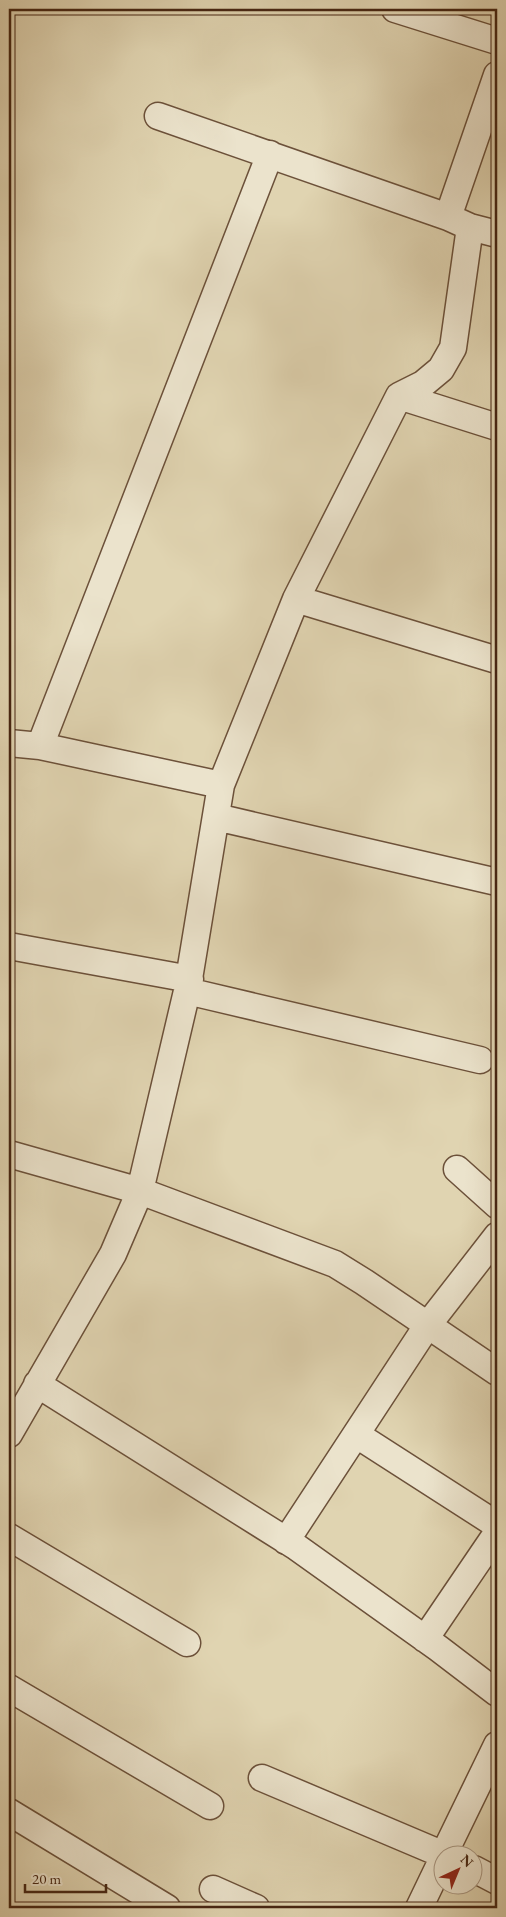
<svg xmlns="http://www.w3.org/2000/svg" width="506" height="1917" font-family="'EB Garamond',serif">
<style>
.lines{fill:none;stroke-linecap:round;stroke-linejoin:round}
.minor-casing{stroke:#6c513a;stroke-width:29}
.minor{stroke:#ebe3cc;stroke-width:26}
</style>
<rect width="100%" height="100%" fill="#e0d4b1"/>
<filter id="stains"><feTurbulence type="fractalNoise" baseFrequency=".004" numOctaves="4"/><feColorMatrix values="0 0 0 0 .2 0 0 0 0 .09 0 0 0 0 .02 0 0 0 .5 -.17"/></filter>
<radialGradient id="worn" r=".72"><stop offset=".6" stop-color="#630" stop-opacity="0"/><stop offset="1" stop-color="#630" stop-opacity=".3"/></radialGradient>
<g class="lines">
<g class="minor-casing">
<path id="minor" d="M395 9 497 41
M158 116 448 217 470 227 497 234
M448 217 497 75
M399 396 497 427
M296 599 497 660
M9 743 40 746 270 154
M40 746 221 785
M216 817 497 882
M9 946 190 979
M187 991 480 1060
M9 1154 140 1191 335 1264 364 1282 497 1372
M457 1169 497 1205
M37 1384 295 1546 438 1648 497 1693
M9 1434 113 1254 140 1191 187 991 221 785 296 599 399 396 423 384 441 369 453 348 470 227
M357 1435 497 1525
M9 1537 187 1643
M286 1541 427 1326 497 1236
M425 1639 497 1533
M9 1688 210 1806
M262 1778 444 1855
M9 1812 167 1908
M444 1854 497 1745
M474 1869 497 1881
M213 1889 256 1908
M419 1908 444 1856"/>
</g>
<use href="#minor" class="minor"/>
</g>
<rect width="506" height="1917" fill="none" stroke="#e0d4b1" stroke-width="30"/>
<rect x="10" y="10" width="486" height="1897" fill="none" stroke="#462512" stroke-width="2.5"/>
<rect x="15" y="15" width="476" height="1887" fill="none" stroke="#462512"/>
<g transform="translate(458 1870) rotate(44)"><circle r="24" fill="#ebe3cc" stroke="#a99782"/>
<path d="M0-4L9 19L0 12L-9 19Z" fill="#8f2418"/>
<text y="-8" font-size="14" font-weight="bold" text-anchor="middle" fill="#462512">N</text>
</g>
<path d="M25 1884v8h81v-8" fill="none" stroke="#462512" stroke-width="2.5"/>
<text x="32" y="1884" font-size="15" fill="#462512" stroke="#ebe3cc" stroke-width="4" paint-order="stroke">20 m</text>
<rect width="100%" height="100%" filter="url(#stains)"/>
<rect width="100%" height="100%" fill="url(#worn)"/>
</svg>
